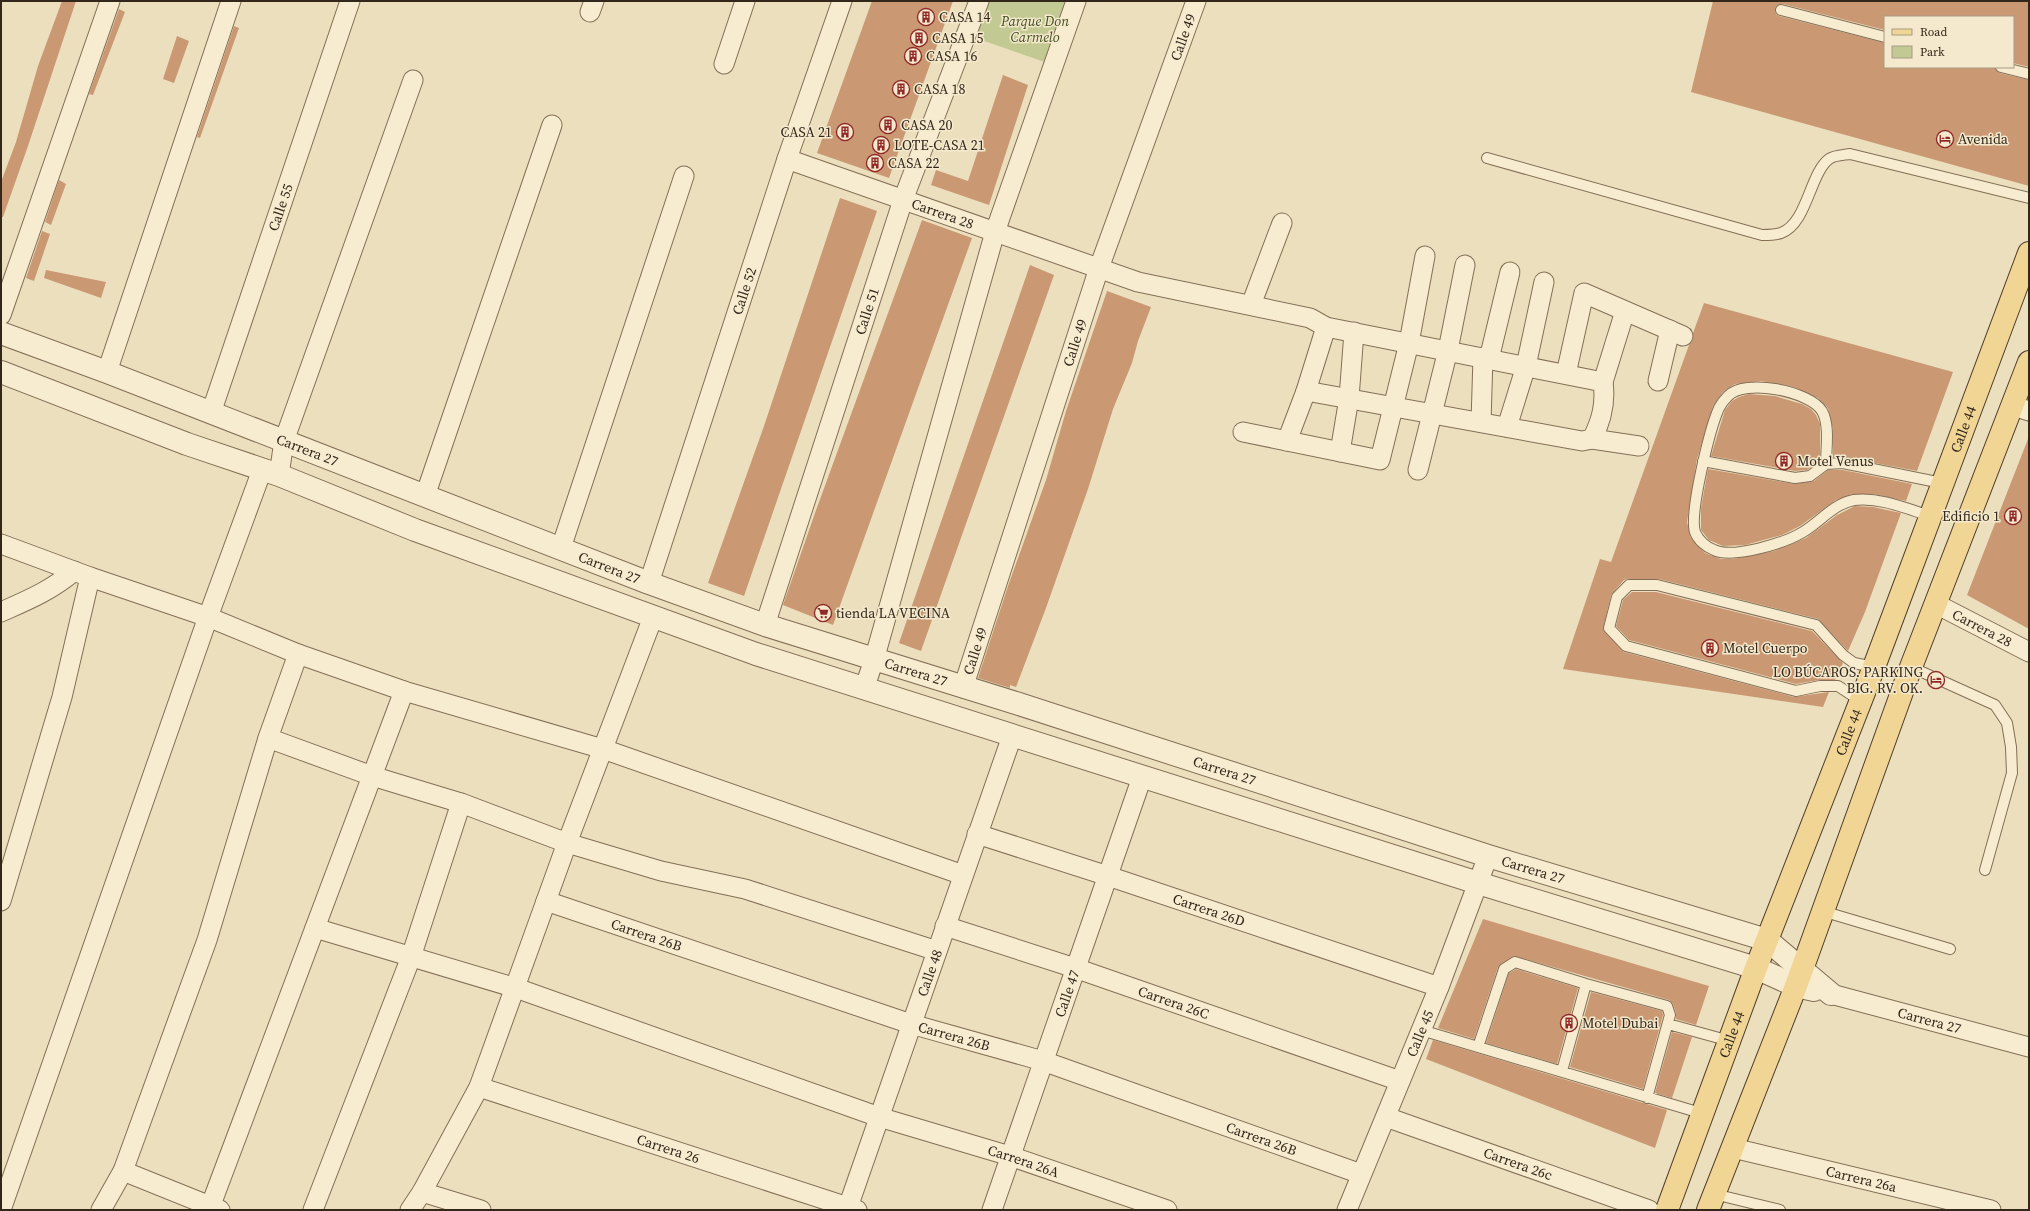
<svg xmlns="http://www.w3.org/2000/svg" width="2030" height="1211" font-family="'Source Serif 4',serif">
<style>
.green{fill:#c2c992}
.building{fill:#ca9974}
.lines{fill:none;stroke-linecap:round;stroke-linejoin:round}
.service-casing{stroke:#836f57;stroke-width:12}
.minor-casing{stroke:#836f57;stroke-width:21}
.tertiary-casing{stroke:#836f57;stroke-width:24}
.primary-casing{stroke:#513d2c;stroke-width:24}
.service{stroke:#f7ecd0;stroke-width:10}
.minor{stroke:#f7ecd0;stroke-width:19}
.tertiary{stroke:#f7ecd0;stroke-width:22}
.primary{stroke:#f0d594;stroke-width:22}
.labels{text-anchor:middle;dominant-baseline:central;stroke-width:3;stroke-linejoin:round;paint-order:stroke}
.poi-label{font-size:14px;fill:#33271b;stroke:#f4e9cc;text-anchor:start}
.park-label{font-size:14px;font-style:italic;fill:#434f22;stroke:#f4e9cc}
.street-label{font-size:14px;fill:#33271b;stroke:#f4e9cc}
</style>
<rect width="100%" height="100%" fill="#ecdfbd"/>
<path class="green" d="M978 1H1075L1053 65 967 35Z"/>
<path class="building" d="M62 1H76L28 146 3 217H1V182L16 142 38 66Z
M872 1H953L889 178 817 153Z
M1713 1H2029V67L2013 63V17H1885V30L1783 4 1777 5 1775 9 1776 14 1779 16 1885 43V67H1995L1999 73 2029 80V186L1691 92Z
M119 9 125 12 93 95 89 94Z
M234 26 239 28 200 138 197 137Z
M177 36 189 41 174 83 163 79Z
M1003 75 1028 85 989 205 931 185 936 170 968 181Z
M59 180 66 184 51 225 45 222Z
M840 198 877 211 744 596 708 583 764 426Z
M922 220 972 238 833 625 783 605 815 513Z
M42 231 50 234 34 281 26 278Z
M1030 265 1054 275 921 651 899 643Z
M46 270 106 282 101 298 44 278Z
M1107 291 1151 307 1138 341 1132 363 1113 409 1088 489 1046 608 1016 687 1010 685V688L978 678 1008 586 1046 480 1066 411Z
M1704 303 1953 372 1917 471 1844 457H1833V429L1828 408 1818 398 1793 387 1761 381 1735 384 1723 392 1713 406 1697 459 1687 522 1691 538 1705 553 1721 559H1733L1774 551 1806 538 1837 515 1855 506 1873 507 1901 513 1865 612 1848 651 1818 619 1659 579H1628L1624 580 1611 595 1603 629 1624 652 1794 697 1829 692 1823 707 1563 669 1600 559 1611 562 1689 345 1693 340V333Z
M1749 394 1775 396 1802 404 1811 409 1816 415 1820 424V461L1807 470 1795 471 1711 456 1725 410 1732 401 1739 397Z
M2028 439H2029V629L1967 595Z
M1708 469 1794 484 1814 481 1828 470H1843L1912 484 1906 501 1874 494H1852L1836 500 1800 526 1782 535 1745 545 1723 546 1709 540 1701 530V508Z
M1632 592H1656L1812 631 1843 663 1835 680H1819L1796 684 1629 640 1616 626 1623 600Z
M1483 919 1709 986 1696 1025 1676 1019V1013L1673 1004 1669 1000 1514 956 1498 967 1474 1039 1438 1028Z
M1516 969 1578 988 1557 1064 1486 1043 1509 973Z
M1591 992 1662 1011 1663 1015 1643 1089 1570 1067Z
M1672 1032 1692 1037 1672 1098 1655 1093Z
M1433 1040 1667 1110 1655 1148 1426 1059Z"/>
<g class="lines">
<g class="service-casing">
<path id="service" d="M1781 10 1885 37
M2001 67 2029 74
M1487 158 1762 235C1768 235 1775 235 1781 233 1807 224 1810 173 1829 159 1834 155 1844 155 1850 154L2029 198
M1703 461 1795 478 1810 476 1826 464 1843 463 1942 483
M1826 464C1826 449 1830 425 1822 411 1810 391 1744 378 1728 396 1725 399 1721 404 1719 408 1710 428 1689 513 1695 532 1698 540 1706 547 1714 550 1733 559 1785 543 1803 532 1820 522 1833 504 1854 500 1880 497 1905 508 1930 516
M1911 667 1995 705 2007 723 2011 747 2012 773 1985 870
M1861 701 1838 686H1820L1796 691 1626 646 1609 628 1617 597 1629 585H1657L1816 625 1843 655 1854 663 1874 667
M1822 911 1950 949
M1668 1024 1730 1041
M1421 1030 1704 1114
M1478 1047 1504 969 1515 962 1586 984 1667 1006 1670 1015 1647 1098
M1562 1071 1586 984
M1714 1194 1780 1210"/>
</g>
<g class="minor-casing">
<g id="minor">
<path d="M590 12 594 1"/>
<path d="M724 64 745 1"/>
<path id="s1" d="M787 159 1138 282 1310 318 1326 327 1603 382C1606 403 1602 420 1592 439L1582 441 1306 391 1326 327"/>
<path d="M1251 305 1282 223"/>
<path d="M1 315 110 1"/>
<path d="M1489 359 1510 272"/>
<path d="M107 372 231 1"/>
<path d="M1566 374 1584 293 1683 336"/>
<path d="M1658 381 1670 330"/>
<path d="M1603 382 1625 311"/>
<path d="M2013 406 2029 411"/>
<path id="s2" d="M211 413 350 1"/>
<path d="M1481 422 1483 357"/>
<path d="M1507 427 1526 366 1544 282"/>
<path d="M1243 432 1380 460 1409 343 1425 256"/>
<path d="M1592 439 1639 446"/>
<path d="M1287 441 1306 391"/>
<path d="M1340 452 1349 398 1354 332"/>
<path d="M1418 470 1448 350 1465 265"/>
<path d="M279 475 284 441 413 80"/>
<path d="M425 496 552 125"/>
<path d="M1 544 90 577 208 617 298 654 404 691 603 749 963 875"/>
<path d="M561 548 684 176"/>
<path id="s3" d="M649 583 787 159 842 1"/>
<path id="s4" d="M1936 604 2029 652"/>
<path d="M1 612C28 600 52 590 74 571"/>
<path id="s5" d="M765 625 903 200 979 1"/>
<path id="s6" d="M963 688 1099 268 1196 1"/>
<path d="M864 689 874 660 995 232 1076 1"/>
<path d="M268 738 372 776 461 803 567 843 661 871 745 889 937 951"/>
<path id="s7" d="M977 834 1108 876 1439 987"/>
<path d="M1 901 62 697 90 577"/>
<path id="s8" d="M546 901 911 1024 1043 1061 1361 1174"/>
<path id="s9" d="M945 926 1075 968 1400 1081"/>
<path id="s10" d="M315 928 516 988 879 1117 1010 1156 1167 1210"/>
<path id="s11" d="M1831 994 2029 1047"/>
<path id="s12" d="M479 1087 857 1210"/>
<path id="s13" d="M1386 1117 1649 1210"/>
<path id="s14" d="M1733 1148 1991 1210"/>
<path d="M123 1171 220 1210"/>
<path d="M422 1192 481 1210"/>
<path d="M1 1210 208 617 262 470"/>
<path d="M101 1210 123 1171 207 940 268 738 298 654"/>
<path d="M209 1210 404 691"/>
<path d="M313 1210 411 957 461 803"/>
<path d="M410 1210 422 1192 479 1087 567 843 653 617"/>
<path id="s15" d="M847 1210 1012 736"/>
<path id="s16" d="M992 1210 1142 777"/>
<path id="s17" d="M1347 1210 1439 987 1488 856"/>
</g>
</g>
<g class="tertiary-casing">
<g id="tertiary">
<path id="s18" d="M1 333 107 372 649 583 765 625 1019 704 1488 856 1767 940 1831 994"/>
<path d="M1 372 187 444 279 475 415 530 756 654 1478 883 1756 968 1796 986 1814 990"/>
</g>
</g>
<g class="primary-casing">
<g id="primary">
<path id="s19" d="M1667 1210 1756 968 1874 667 2029 253"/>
<path d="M1708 1210 1796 986 1911 667 2029 362"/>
</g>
</g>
<use href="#service" class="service"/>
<use href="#minor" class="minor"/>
<use href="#tertiary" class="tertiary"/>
<use href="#primary" class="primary"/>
</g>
<defs>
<g id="building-ring" transform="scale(0.9)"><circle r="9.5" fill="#f4e9cc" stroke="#912929" stroke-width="1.5"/><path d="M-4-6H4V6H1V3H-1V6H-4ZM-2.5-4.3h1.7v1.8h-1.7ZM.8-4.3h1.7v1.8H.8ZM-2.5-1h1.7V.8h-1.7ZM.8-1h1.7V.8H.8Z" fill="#912929"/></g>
<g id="hotel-ring" transform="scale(0.9)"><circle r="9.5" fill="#f4e9cc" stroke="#912929" stroke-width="1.5"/><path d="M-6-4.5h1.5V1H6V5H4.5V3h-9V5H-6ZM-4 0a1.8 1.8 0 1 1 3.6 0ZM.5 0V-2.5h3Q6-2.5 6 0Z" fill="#912929"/></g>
<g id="supermarket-ring" transform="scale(0.9)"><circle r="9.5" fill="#f4e9cc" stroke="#912929" stroke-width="1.5"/><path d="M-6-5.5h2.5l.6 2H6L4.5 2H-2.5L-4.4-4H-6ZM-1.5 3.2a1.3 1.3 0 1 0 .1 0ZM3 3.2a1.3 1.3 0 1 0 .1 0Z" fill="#912929"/></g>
</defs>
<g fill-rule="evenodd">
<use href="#building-ring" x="926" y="17"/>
<use href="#building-ring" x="919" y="38"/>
<use href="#building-ring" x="913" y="56"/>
<use href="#building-ring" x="901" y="89"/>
<use href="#building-ring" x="888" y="125"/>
<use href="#building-ring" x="845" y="132"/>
<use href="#hotel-ring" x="1945" y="139"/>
<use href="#building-ring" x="881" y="145"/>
<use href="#building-ring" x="875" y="163"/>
<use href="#building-ring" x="1784" y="461"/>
<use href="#building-ring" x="2013" y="516"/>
<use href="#supermarket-ring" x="823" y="613"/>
<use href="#building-ring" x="1710" y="648"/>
<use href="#hotel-ring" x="1936" y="680"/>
<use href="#building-ring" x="1569" y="1023"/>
</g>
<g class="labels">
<g class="poi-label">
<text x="939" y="17">CASA 14</text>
<text x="932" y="38">CASA 15</text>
<text x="926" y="56">CASA 16</text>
<text x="914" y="89">CASA 18</text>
<text x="901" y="125">CASA 20</text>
<text x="832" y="132" text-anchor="end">CASA 21</text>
<text x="1958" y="139">Avenida</text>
<text x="894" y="145">LOTE-CASA 21</text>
<text x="888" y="163">CASA 22</text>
<text x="1797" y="461">Motel Venus</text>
<text x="2000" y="516" text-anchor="end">Edificio 1</text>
<text x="836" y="613">tienda LA VECINA</text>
<text x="1723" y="648">Motel Cuerpo</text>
<text x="1923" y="672" text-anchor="end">LO BÚCAROS. PARKING<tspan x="1923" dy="16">BIG. RV. OK.</tspan></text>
<text x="1582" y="1023">Motel Dubai</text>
</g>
<g class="park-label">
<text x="1035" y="21">Parque Don<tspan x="1035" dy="16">Carmelo</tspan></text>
</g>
<g class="street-label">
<text stroke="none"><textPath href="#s6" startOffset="687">Calle 49</textPath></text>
<text stroke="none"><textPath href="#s2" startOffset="217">Calle 55</textPath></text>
<text stroke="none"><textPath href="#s1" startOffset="165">Carrera 28</textPath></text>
<text stroke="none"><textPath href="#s3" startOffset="307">Calle 52</textPath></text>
<text stroke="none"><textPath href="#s5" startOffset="330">Calle 51</textPath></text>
<text stroke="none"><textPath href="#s6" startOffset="363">Calle 49</textPath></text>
<text stroke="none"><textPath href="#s19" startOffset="835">Calle 44</textPath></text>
<text stroke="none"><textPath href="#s18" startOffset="328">Carrera 27</textPath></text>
<text stroke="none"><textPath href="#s18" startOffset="652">Carrera 27</textPath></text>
<text stroke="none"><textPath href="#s4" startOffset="52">Carrera 28</textPath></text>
<text stroke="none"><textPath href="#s6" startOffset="39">Calle 49</textPath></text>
<text stroke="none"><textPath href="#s18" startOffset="976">Carrera 27</textPath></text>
<text stroke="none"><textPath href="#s19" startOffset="511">Calle 44</textPath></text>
<text stroke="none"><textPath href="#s18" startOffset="1300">Carrera 27</textPath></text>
<text stroke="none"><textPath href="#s18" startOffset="1624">Carrera 27</textPath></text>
<text stroke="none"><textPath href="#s7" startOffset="244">Carrera 26D</textPath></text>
<text stroke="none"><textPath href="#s8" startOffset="106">Carrera 26B</textPath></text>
<text stroke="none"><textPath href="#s15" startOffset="251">Calle 48</textPath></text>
<text stroke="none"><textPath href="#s16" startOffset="229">Calle 47</textPath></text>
<text stroke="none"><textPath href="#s9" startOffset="241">Carrera 26C</textPath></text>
<text stroke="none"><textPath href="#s11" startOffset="102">Carrera 27</textPath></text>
<text stroke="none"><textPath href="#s17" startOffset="191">Calle 45</textPath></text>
<text stroke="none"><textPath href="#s19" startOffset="187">Calle 44</textPath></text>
<text stroke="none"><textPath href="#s8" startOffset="430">Carrera 26B</textPath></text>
<text stroke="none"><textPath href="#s8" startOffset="754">Carrera 26B</textPath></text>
<text stroke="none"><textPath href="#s12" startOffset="199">Carrera 26</textPath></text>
<text stroke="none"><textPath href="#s10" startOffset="746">Carrera 26A</textPath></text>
<text stroke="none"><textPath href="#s13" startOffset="140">Carrera 26c</textPath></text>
<text stroke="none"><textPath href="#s14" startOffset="132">Carrera 26a</textPath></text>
</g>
</g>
<rect width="2030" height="1211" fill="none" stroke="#33271b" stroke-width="4"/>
<rect x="1884" y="16" width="130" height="52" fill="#f4e9cc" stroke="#a79b85"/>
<rect x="1892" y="29" width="20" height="6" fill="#f0d594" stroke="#a79b85"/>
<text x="1920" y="36" font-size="12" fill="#33271b">Road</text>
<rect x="1892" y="46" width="20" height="12" fill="#c2c992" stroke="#a79b85"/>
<text x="1920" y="56" font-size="12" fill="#33271b">Park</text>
</svg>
